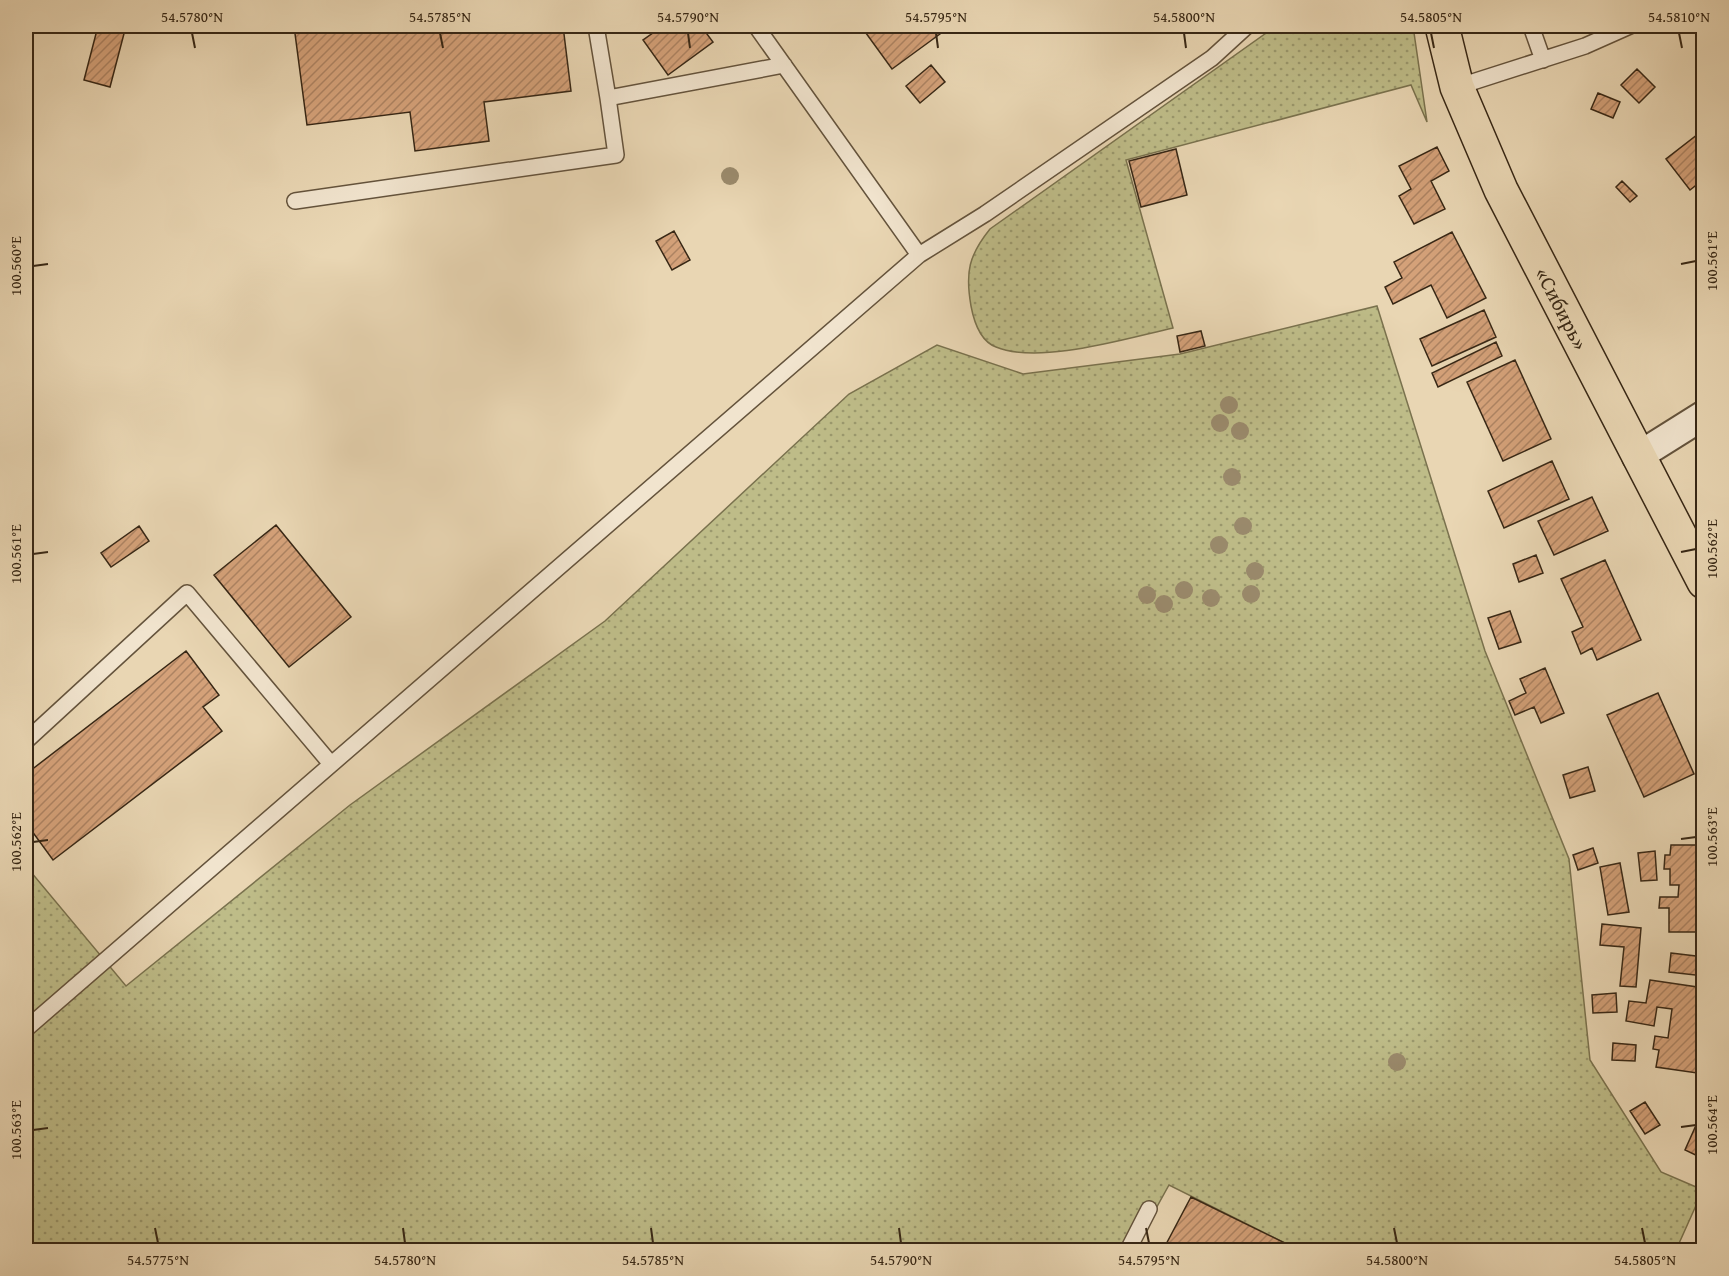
<svg xmlns="http://www.w3.org/2000/svg" width="1729" height="1276" font-family="'Gentium Book Plus',serif">
<style>
.grass{fill:url(#grass-dots);stroke:#7a724e;stroke-width:1.5}
.building{fill:url(#building-hatch);stroke:#372715;stroke-width:1.5}
.lines{fill:none;stroke-linecap:round;stroke-linejoin:round}
.service-casing{stroke:#64533c;stroke-width:18}
.minor-casing{stroke:#64533c;stroke-width:32}
.trunk-casing{stroke:#372715;stroke-width:36}
.service{stroke:#f1e4ce;stroke-width:15}
.minor{stroke:#f1e4ce;stroke-width:28}
.trunk{stroke:#e9d6b3;stroke-width:33}
.tree{fill:#9a8a6c}
.ticks{fill:none;stroke:#372715;stroke-width:2}
.labels{text-anchor:middle;dominant-baseline:central;stroke-width:6;stroke-linejoin:round;paint-order:stroke}
.street-label{font-size:21px;fill:#372715;stroke:#f1e4ce}
.neatline{fill:none;stroke:#372715;stroke-width:2}
.ticks-label{font-size:15px;text-anchor:middle;fill:#372715}
</style>
<defs>
<pattern id="grass-dots" width="8" height="8" patternUnits="userSpaceOnUse" patternTransform="scale(1.5)"><rect width="8" height="8" fill="#bebc88"/><path d="M2 2h.1M6 6h.1" fill="none" stroke="#9b996e" stroke-width="1.8" stroke-linecap="round"/></pattern>
<pattern id="building-hatch" width="6" height="6" patternUnits="userSpaceOnUse" patternTransform="scale(1.5)"><rect width="6" height="6" fill="#d4a179"/><path d="M-1 1l2-2M0 6l6-6M5 7l2-2" fill="none" stroke="#ad8362"/></pattern>
</defs>
<rect width="100%" height="100%" fill="#e9d6b3"/>
<filter id="stains"><feTurbulence type="fractalNoise" baseFrequency=".00333" numOctaves="4"/><feColorMatrix values="0 0 0 0 .2 0 0 0 0 .09 0 0 0 0 .02 0 0 0 .5 -.17"/></filter>
<radialGradient id="worn" r=".72"><stop offset=".6" stop-color="#630" stop-opacity="0"/><stop offset="1" stop-color="#630" stop-opacity=".3"/></radialGradient>
<path class="grass" d="M1276 26H1413L1427 122 1411 85 1126 160 1173 328C1127 338 1040 365 996 347 980 341 974 322 971 306 965 272 969 255 990 229Z
M1377 306 1485 651 1569 859 1590 1060 1661 1172 1703 1190 1676 1250H1299L1169 1185 1133 1250H26V866L126 986 350 805 605 621 849 394 937 345 1023 374 1180 354Z"/>
<path class="building" d="M98 26H126L110 87 84 80Z
M294 26H563L571 91 484 102 489 141 415 151 410 112 307 125Z
M663 26H701L713 42 668 75 643 40Z
M869 26H933L940 34 892 69 863 29Z
M931 65 945 82 920 103 906 86Z
M1637 69 1655 87 1639 103 1621 85Z
M1598 93 1620 102 1613 118 1591 109Z
M1702 131 1704 179 1690 190 1666 159Z
M1437 147 1449 171 1431 181 1445 209 1414 224 1399 196 1411 189 1399 166Z
M1176 149 1187 195 1141 207 1129 161Z
M1622 181 1637 196 1630 202 1616 187Z
M674 231 690 260 672 270 656 241Z
M1452 232 1486 298 1447 318 1431 285 1393 304 1385 287 1402 278 1394 262Z
M1484 310 1496 337 1432 366 1420 339Z
M1201 331 1205 346 1180 352 1177 336Z
M1496 342 1502 356 1438 387 1432 373Z
M1515 360 1551 439 1503 461 1467 382Z
M1552 461 1569 499 1504 528 1488 491Z
M1592 497 1608 531 1554 555 1538 521Z
M276 525 351 617 289 667 214 575Z
M139 526 149 541 111 567 101 553Z
M1536 555 1543 573 1519 582 1513 564Z
M1605 560 1641 640 1597 660 1592 648 1581 654 1572 632 1583 627 1561 579Z
M1510 611 1521 642 1499 649 1488 618Z
M186 651 219 695 203 707 222 731 53 860 26 823V774Z
M1545 668 1564 713 1541 723 1534 707 1515 715 1509 701 1526 693 1520 679Z
M1658 693 1694 774 1644 797 1607 715Z
M1588 767 1595 791 1570 798 1563 775Z
M1671 845H1704V932H1669V908H1659L1660 897H1678L1679 885H1670V869H1664L1665 855H1670Z
M1593 848 1598 863 1578 870 1573 855Z
M1655 851 1657 880 1641 881 1638 853Z
M1620 863 1629 912 1608 915 1600 867Z
M1602 924 1641 928 1636 987 1620 986 1624 947 1600 945Z
M1671 953 1704 957V976L1669 972Z
M1650 980 1704 988V1074L1656 1067 1659 1050 1653 1049 1655 1036 1668 1038 1672 1009 1657 1007 1654 1026 1626 1021 1629 1001 1646 1003Z
M1616 993 1617 1012 1593 1013 1592 995Z
M1613 1043 1636 1045 1635 1061 1612 1060Z
M1645 1102 1660 1125 1645 1134 1630 1111Z
M1701 1114 1704 1116V1159L1685 1150Z
M1191 1197 1299 1250H1163Z"/>
<g class="lines">
<g class="service-casing">
<path id="service" d="M596 26 608 98 784 65
M756 26 919 255 985 214 1212 58 1247 26
M1531 26 1543 60
M1457 87 1585 46 1630 26
M295 201 616 155 608 98
M26 741 187 593 331 764
M26 1029 919 255
M1128 1250 1149 1209"/>
</g>
<g class="minor-casing">
<path id="minor" d="M1637 457 1704 415"/>
</g>
<g class="trunk-casing">
<g id="trunk">
<path id="s1" d="M1442 26 1457 87 1501 190 1704 582"/>
</g>
</g>
<use href="#service" class="service"/>
<use href="#minor" class="minor"/>
<use href="#trunk" class="trunk"/>
</g>
<g class="tree">
<circle cx="730" cy="176" r="9"/>
<circle cx="1229" cy="405" r="9"/>
<circle cx="1220" cy="423" r="9"/>
<circle cx="1240" cy="431" r="9"/>
<circle cx="1232" cy="477" r="9"/>
<circle cx="1243" cy="526" r="9"/>
<circle cx="1219" cy="545" r="9"/>
<circle cx="1255" cy="571" r="9"/>
<circle cx="1184" cy="590" r="9"/>
<circle cx="1251" cy="594" r="9"/>
<circle cx="1147" cy="595" r="9"/>
<circle cx="1211" cy="598" r="9"/>
<circle cx="1164" cy="604" r="9"/>
<circle cx="1397" cy="1062" r="9"/>
</g>
<path class="ticks" d="M192 33 195 48M440 33 443 48M688 33 690 48M936 33 938 48M1184 33 1186 48M1431 33 1434 48M1679 33 1682 48M1681 264 1696 261M33 266 48 264M1681 552 1696 549M33 554 48 552M1681 839 1696 837M33 842 48 840M1681 1127 1696 1125M33 1130 48 1128M155 1228 158 1243M403 1228 405 1243M651 1228 653 1243M899 1228 901 1243M1146 1228 1149 1243M1394 1228 1397 1243M1642 1228 1645 1243"/>
<g class="labels">
<g class="street-label">
<text stroke="none"><textPath href="#s1" startOffset="308">«Сибирь»</textPath></text>
</g>
</g>
<rect width="1729" height="1276" fill="none" stroke="#e9d6b3" stroke-width="66"/>
<rect x="33" y="33" width="1663" height="1210" class="neatline"/>
<g class="ticks-label">
<text x="192" y="22">54.5780°N</text>
<text x="440" y="22">54.5785°N</text>
<text x="688" y="22">54.5790°N</text>
<text x="936" y="22">54.5795°N</text>
<text x="1184" y="22">54.5800°N</text>
<text x="1431" y="22">54.5805°N</text>
<text x="1679" y="22">54.5810°N</text>
<text transform="translate(1712 261) rotate(-90)" y="5">100.561°E</text>
<text transform="translate(16 266) rotate(-90)" y="5">100.560°E</text>
<text transform="translate(1712 549) rotate(-90)" y="5">100.562°E</text>
<text transform="translate(16 554) rotate(-90)" y="5">100.561°E</text>
<text transform="translate(1712 837) rotate(-90)" y="5">100.563°E</text>
<text transform="translate(16 842) rotate(-90)" y="5">100.562°E</text>
<text transform="translate(1712 1125) rotate(-90)" y="5">100.564°E</text>
<text transform="translate(16 1130) rotate(-90)" y="5">100.563°E</text>
<text x="158" y="1265">54.5775°N</text>
<text x="405" y="1265">54.5780°N</text>
<text x="653" y="1265">54.5785°N</text>
<text x="901" y="1265">54.5790°N</text>
<text x="1149" y="1265">54.5795°N</text>
<text x="1397" y="1265">54.5800°N</text>
<text x="1645" y="1265">54.5805°N</text>
</g>
<rect width="100%" height="100%" filter="url(#stains)"/>
<rect width="100%" height="100%" fill="url(#worn)"/>
</svg>
